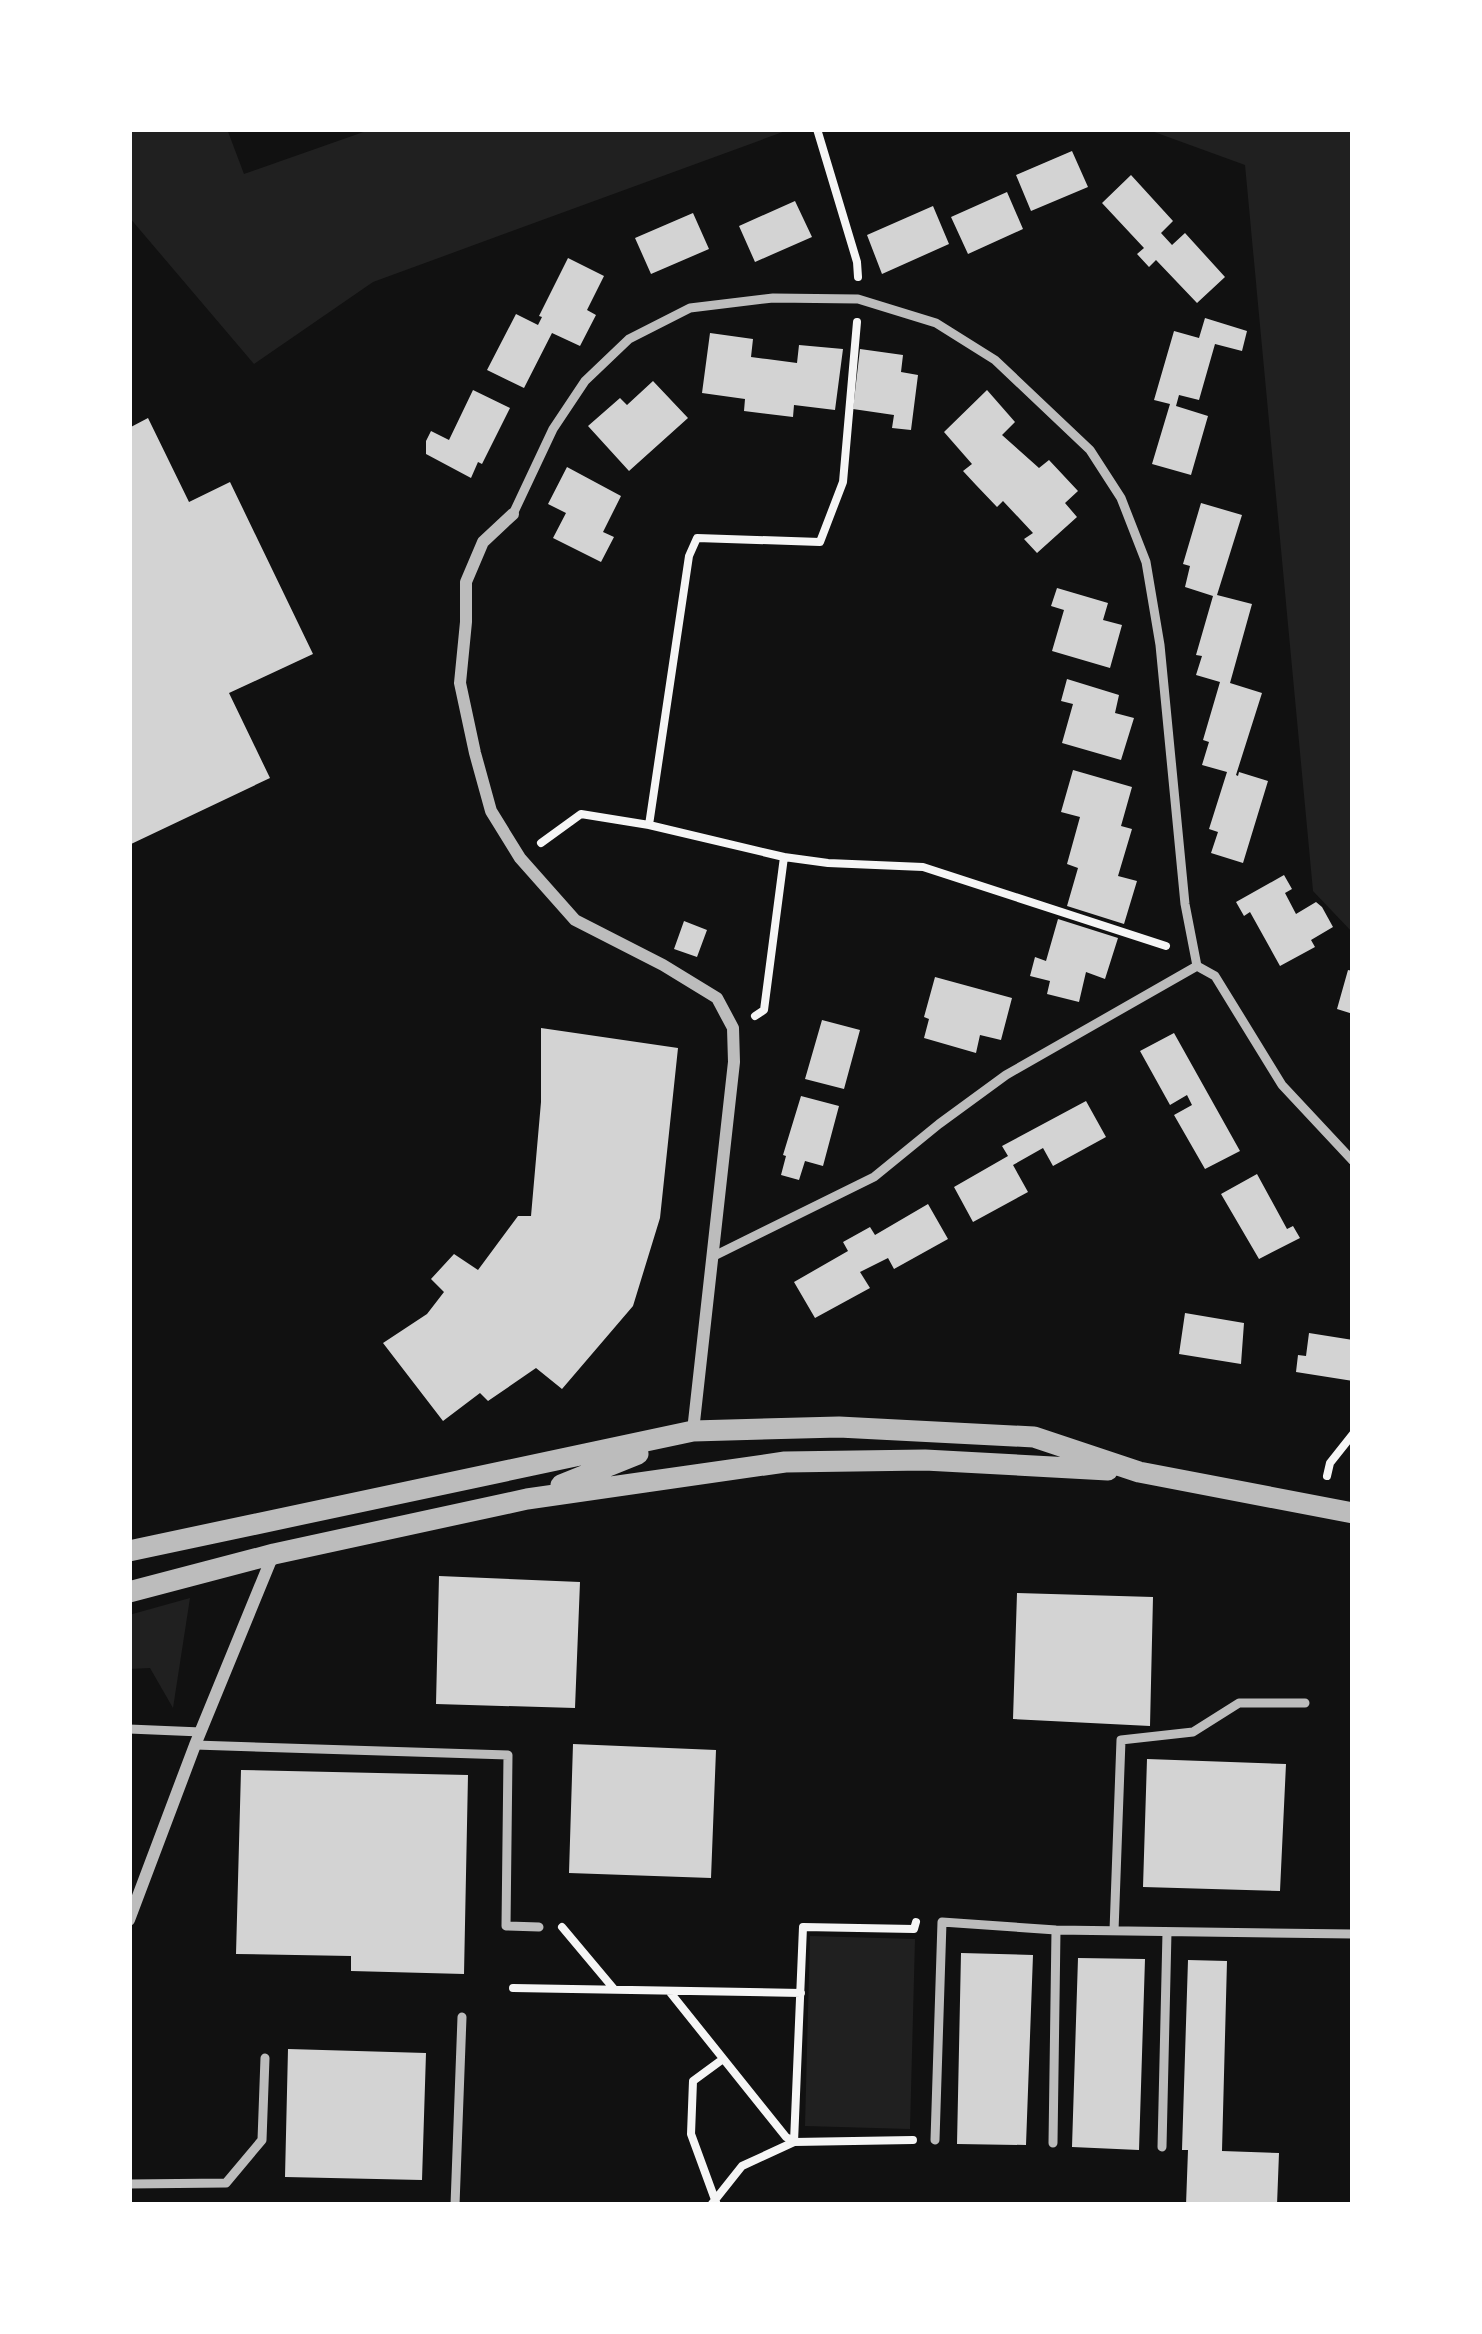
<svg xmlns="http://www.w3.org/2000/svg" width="1482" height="2334" font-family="'Titillium Web',sans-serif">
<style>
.green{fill:#202020}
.building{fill:#d3d3d3}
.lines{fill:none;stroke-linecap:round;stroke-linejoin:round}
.path{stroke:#f5f5f5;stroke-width:8}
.service{stroke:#bcbcbc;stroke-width:9}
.minor{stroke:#bcbcbc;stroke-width:12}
.tertiary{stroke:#bcbcbc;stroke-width:21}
</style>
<rect width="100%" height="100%" fill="#111"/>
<path class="green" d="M129 129H227L244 174 372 129H791L373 282 254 364 129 217Z
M1146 129H1353V933L1313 891 1245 165Z
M190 1598 173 1708 150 1668 129 1669V1615Z
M810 1936 915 1939 910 2129 805 2126Z"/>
<path class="building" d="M1072 151 1088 187 1031 211 1016 175Z
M1131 175 1173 221 1161 233 1172 245 1185 233 1225 277 1197 303 1156 260 1149 267 1137 254 1144 248 1102 203Z
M1007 192 1023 229 968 254 951 217Z
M795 201 812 237 755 262 739 226Z
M933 206 949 244 882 274 867 235Z
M693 213 709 249 651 274 635 238Z
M568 258 604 276 587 310 596 315 580 346 552 333 524 388 487 370 516 314 538 325 542 317 539 316Z
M1205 318 1247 331 1242 351 1215 344 1199 400 1179 395 1176 406 1208 416 1191 475 1152 464 1170 404 1154 400 1174 331 1199 338Z
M710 333 753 339 751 357 767 359 797 363 799 345 843 349 835 410 794 405 793 417 744 411 745 399 702 393Z
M860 349 903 355 901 372 918 375 911 430 892 428 894 415 853 409Z
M653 381 688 418 629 471 588 426 620 398 627 405Z
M473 390 510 408 482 464 478 462 471 478 426 454V441L431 431 449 440Z
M987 390 1015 422 1002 435 1039 468 1049 460 1078 491 1065 503 1077 517 1037 553 1024 539 1033 533 1003 501 997 507 976 485 963 471 972 464 944 432Z
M148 418 189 502 230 482 313 654 229 693 270 778 129 845V428Z
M567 467 621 496 603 532 614 537 601 562 553 538 566 513 548 504Z
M1201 503 1242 515 1217 595 1252 604 1230 683 1262 693 1236 775 1238 776 1239 772 1268 781 1243 863 1211 853 1218 832 1209 829 1227 772 1202 765 1209 742 1203 740 1220 682 1196 675 1202 656 1196 655 1213 596 1185 587 1190 566 1183 564Z
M1057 588 1108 603 1103 620 1122 625 1110 668 1052 651 1064 610 1051 606Z
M1067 679 1119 695 1115 713 1134 718 1121 760 1062 743 1073 704 1061 701Z
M1073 770 1132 787 1121 826 1132 829 1118 876 1137 881 1124 924 1067 906 1078 868 1067 864 1080 817 1061 812Z
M1284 875 1292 889 1285 893 1296 914 1316 902 1322 907 1333 927 1311 940 1315 947 1280 966 1250 912 1244 916 1236 902Z
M1058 919 1118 938 1105 979 1086 972 1079 1002 1047 994 1050 981 1030 976 1035 957 1046 961Z
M684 921 707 930 697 957 674 949Z
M1348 970 1353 971V1014L1337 1009Z
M935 977 1012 998 1001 1040 980 1035 976 1053 924 1038 929 1019 924 1017Z
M822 1020 860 1030 844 1089 805 1079Z
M541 1028 678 1048 660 1218 633 1306 562 1389 536 1368 488 1401 480 1393 443 1421 383 1343 427 1314 444 1292 431 1279 454 1254 478 1270 518 1216H531L541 1102Z
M1174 1033 1240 1151 1205 1169 1174 1115 1192 1105 1187 1095 1170 1105 1140 1051Z
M801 1096 839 1106 823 1166 805 1161 799 1180 781 1175 786 1156 783 1155Z
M1086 1101 1106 1137 1053 1166 1043 1148 1013 1165 1028 1192 973 1222 954 1187 1008 1156 1002 1146Z
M1257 1174 1287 1229 1293 1226 1300 1238 1259 1259 1221 1194Z
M928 1204 948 1239 894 1269 888 1258 860 1272 870 1288 815 1318 794 1282 848 1251 843 1242 870 1227 875 1235Z
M1185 1313 1244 1323 1241 1364 1179 1354Z
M1309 1333 1353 1340V1381L1296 1372 1298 1355 1306 1356Z
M439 1576 580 1582 575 1708 436 1704Z
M1017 1593 1153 1597 1150 1726 1013 1719Z
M573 1744 716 1750 711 1878 569 1873Z
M1147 1759 1286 1764 1280 1891 1143 1887Z
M241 1770 468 1775 464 1974 351 1971V1956L236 1954Z
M961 1953 1033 1955 1026 2145 957 2144Z
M1078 1958 1145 1959 1139 2150 1072 2147Z
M1188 1960 1227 1961 1222 2151 1279 2153 1277 2205H1186L1188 2150H1182Z
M288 2049 426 2053 422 2180 285 2177Z"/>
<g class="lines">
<path class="path" d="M817 129 857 262 858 277
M649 825 784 857 764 1010 755 1016
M541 843 581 814 649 825 689 556 697 538 820 542 843 482 857 322
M784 857 828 863 923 867 1166 946
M1327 1476 1330 1463 1353 1434
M562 1927 614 1989
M513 1988 801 1993
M669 1991 786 2137 793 2141
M794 2142 803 1927 914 1929 916 1922
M711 2205 742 2166 794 2142 913 2140
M717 2205 691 2134 693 2081 723 2059"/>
<path class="service" d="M513 514 553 429 585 381 629 339 690 308 773 298 858 299 936 323 995 360 1090 450 1121 498 1146 562 1160 645 1185 904 1197 966 1215 976 1282 1085 1353 1161
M714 1256 874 1177 939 1124 1006 1075 1197 966
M129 1729 201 1732
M195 1745 508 1755 506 1926 539 1927
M1114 1931 1121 1740 1193 1732 1239 1703H1305
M935 2140 942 1922 1056 1930 1353 1934
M1053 2143 1056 1930
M1162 2147 1167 1932
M129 2184 226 2183 262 2140 265 2058
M455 2205 462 2017"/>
<path class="minor" d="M513 514 483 542 466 582V622L460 683 475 753 491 811 520 858 575 920 663 965 717 998 733 1028 734 1062 693 1431
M129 1920 195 1745 273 1555"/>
<path class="tertiary" d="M561 1485 638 1454
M129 1551 693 1431 839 1427 1034 1437 1139 1472 1353 1513
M129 1592 274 1554 527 1499 785 1462 925 1460 1108 1470"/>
</g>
<rect width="1482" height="2334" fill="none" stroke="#ffffff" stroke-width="264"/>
</svg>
